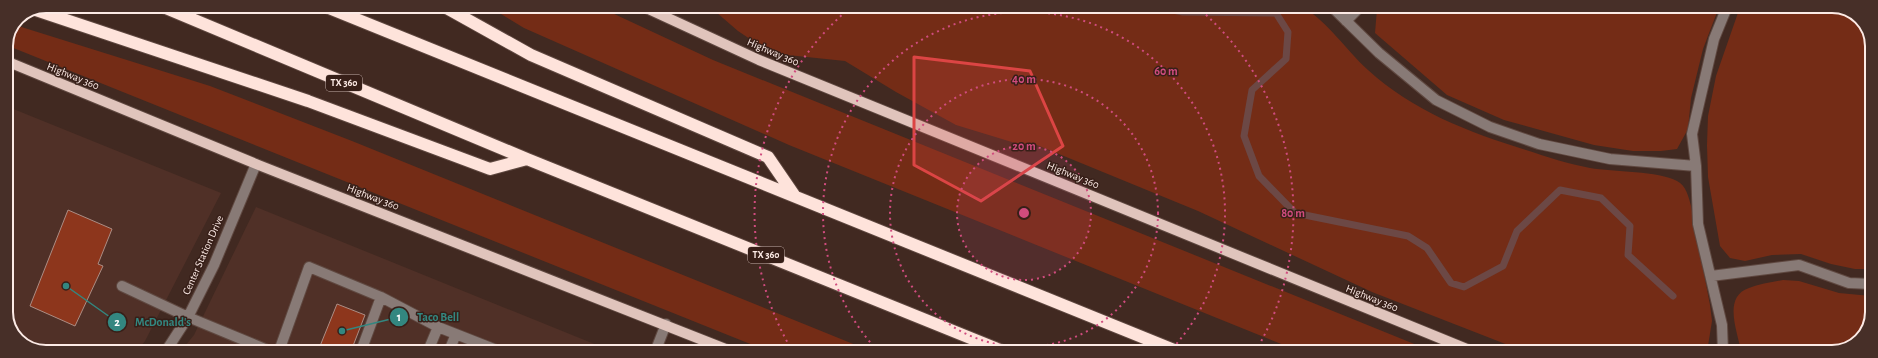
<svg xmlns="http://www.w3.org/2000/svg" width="1878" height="358" font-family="'Alegreya Sans',sans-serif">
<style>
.built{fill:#503027}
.green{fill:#742c16}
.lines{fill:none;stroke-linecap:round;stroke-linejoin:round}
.stream{stroke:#6c4845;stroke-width:7}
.building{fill:#8d361c;stroke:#ac8d84}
.minor-casing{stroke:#5f4840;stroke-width:12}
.major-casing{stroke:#5f4840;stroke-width:12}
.highway-casing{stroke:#5f4840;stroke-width:14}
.minor{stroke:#887a76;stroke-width:10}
.major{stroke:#e0c4bc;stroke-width:10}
.highway{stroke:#fee3db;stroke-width:12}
.marked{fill:#dc4544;fill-opacity:0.2;stroke:#dc4544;stroke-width:3;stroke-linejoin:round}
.ring{fill:none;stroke:#d04c7e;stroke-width:2;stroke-dasharray:2 4}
.labels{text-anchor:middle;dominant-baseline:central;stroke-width:3;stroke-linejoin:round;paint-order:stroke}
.shield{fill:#371f18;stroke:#c1ada8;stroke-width:1}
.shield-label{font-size:10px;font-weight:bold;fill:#fceae5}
.street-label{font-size:11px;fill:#fceae5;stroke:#371f18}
.rim{fill:none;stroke:#fceae5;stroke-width:2}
.centre{fill:#d04c7e;stroke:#371f18;stroke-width:2}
.ring-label{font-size:12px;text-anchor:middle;font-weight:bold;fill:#d04c7e;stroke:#371f18;stroke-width:3;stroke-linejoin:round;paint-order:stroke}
.leader{fill:none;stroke:#338780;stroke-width:1.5}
.callout-dot{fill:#338780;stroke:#371f18;stroke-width:1.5}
.mark-label{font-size:12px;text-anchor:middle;font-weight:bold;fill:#fff}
.callout-label{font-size:12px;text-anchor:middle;font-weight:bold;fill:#338780;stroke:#371f18;stroke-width:3;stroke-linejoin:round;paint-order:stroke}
</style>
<rect width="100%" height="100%" fill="#412921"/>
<path class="built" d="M6 106 221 193 145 341 137 351H39L16 338 6 317Z
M256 207 614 352 181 351 194 335Z"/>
<path class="green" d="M488 6H597L713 60 1434 352H1301L789 145 524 28Z
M709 6 1303 7C1329 23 1345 49 1368 70 1413 111 1468 132 1526 150 1547 157 1569 164 1590 168 1613 172 1659 171 1677 181 1686 185 1689 198 1691 206L1710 305 1712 321 1707 352H1526L1372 292 1198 211 1037 145 1015 143 956 125 896 92 845 61 778 54 759 45 738 31Z
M1378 7H1719L1703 49 1691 98 1688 129 1677 149 1661 151H1633L1594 145 1504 120 1447 95 1375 33 1377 9Z
M1740 7H1839L1860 18 1872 41 1871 269H1855L1831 264 1801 254 1772 255 1745 261 1730 258 1720 246 1708 177 1707 145 1708 116 1716 76Z
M15 25 210 86 352 141 873 352H770L6 45Z
M1783 280 1799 281 1839 293 1871 296V319L1858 342 1832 352H1741C1738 332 1722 297 1749 288 1759 284 1772 282 1783 280Z"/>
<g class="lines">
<path class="stream" d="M1153 6 1183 12 1276 13 1288 32 1286 59 1252 90 1244 136 1259 176 1295 213 1408 236 1427 248 1451 283 1464 287 1503 266 1517 231 1560 190 1601 198 1630 226 1628 255 1673 296"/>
</g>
<path class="building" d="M68 210 112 229 98 264 103 266 75 326 30 306Z
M337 304 365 315 351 351H318Z"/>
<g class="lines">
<g class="minor-casing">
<path id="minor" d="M1332 7 1379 53 1436 100 1490 127 1539 144 1610 159 1696 166
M1346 21 1360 7
M1711 276 1799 265 1849 283 1871 284
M122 286 188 317 270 351
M166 351 188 317 214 265 256 164
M279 351 309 267 381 297 438 327 499 351
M361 351 381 297
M428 351 438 327
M449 351 456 334
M655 352 666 324
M1723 352 1722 325 1698 224 1696 166 1692 134 1714 39 1727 7"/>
</g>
<g class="major-casing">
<path id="major" d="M642 6 759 60 1474 352
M6 61 256 164 733 352"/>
</g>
<g class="highway-casing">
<path id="highway" d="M161 6 527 159 1005 352
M324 6 1179 352
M443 6 531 55 768 157 794 195
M36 10 308 101 490 169 527 159"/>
</g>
<use href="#minor" class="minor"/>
<use href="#major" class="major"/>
<use href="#highway" class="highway"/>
</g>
<path class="marked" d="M914 57 1030 71 1063 146 981 201 914 165Z"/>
<circle cx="1024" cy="213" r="67" fill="#d04c7e" fill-opacity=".12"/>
<g class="ring">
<circle cx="1024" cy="213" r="67"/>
<circle cx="1024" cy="213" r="134"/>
<path d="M878 351A201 201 0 1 1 1170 351"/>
<path d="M793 352A269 269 0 0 1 851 7M1197 7A269 269 0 0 1 1255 352"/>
</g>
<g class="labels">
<g class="shield">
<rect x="326" y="75" width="36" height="16" rx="3"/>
<rect x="748" y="247" width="36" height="16" rx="3"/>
</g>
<g class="shield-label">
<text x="344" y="83">TX 360</text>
<text x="766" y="255">TX 360</text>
</g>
<g class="street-label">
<text transform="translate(773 52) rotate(23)">Highway 360</text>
<text transform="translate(73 76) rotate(22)">Highway 360</text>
<text transform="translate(1073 175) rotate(22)">Highway 360</text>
<text transform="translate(373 197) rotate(21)">Highway 360</text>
<text transform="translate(203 255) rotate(-66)">Center Station Drive</text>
<text transform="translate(1372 298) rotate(22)">Highway 360</text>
</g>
</g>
<path d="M0 0H1878V358H0ZM46 13H1832A33 33 0 0 1 1865 46V312A33 33 0 0 1 1832 345H46A33 33 0 0 1 13 312V46A33 33 0 0 1 46 13Z" fill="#472f28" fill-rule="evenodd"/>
<path class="rim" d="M46 13H1832A33 33 0 0 1 1865 46V312A33 33 0 0 1 1832 345H46A33 33 0 0 1 13 312V46A33 33 0 0 1 46 13Z"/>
<circle cx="1024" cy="213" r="6" class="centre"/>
<g class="ring-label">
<text x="1166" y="75">60 m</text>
<text x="1024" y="83">40 m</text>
<text x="1024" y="150">20 m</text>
<text x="1293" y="217">80 m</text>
</g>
<path class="leader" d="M342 331L399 317M66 286L117 322"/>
<g class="callout-dot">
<circle cx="342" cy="331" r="4"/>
<circle cx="66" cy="286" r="4"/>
<circle cx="399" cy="317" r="10"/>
<circle cx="117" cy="322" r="10"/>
</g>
<g class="mark-label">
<text x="399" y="321">1</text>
<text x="117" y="326">2</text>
</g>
<g class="callout-label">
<text x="438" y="321">Taco Bell</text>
<text x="163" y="326">McDonald's</text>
</g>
</svg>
